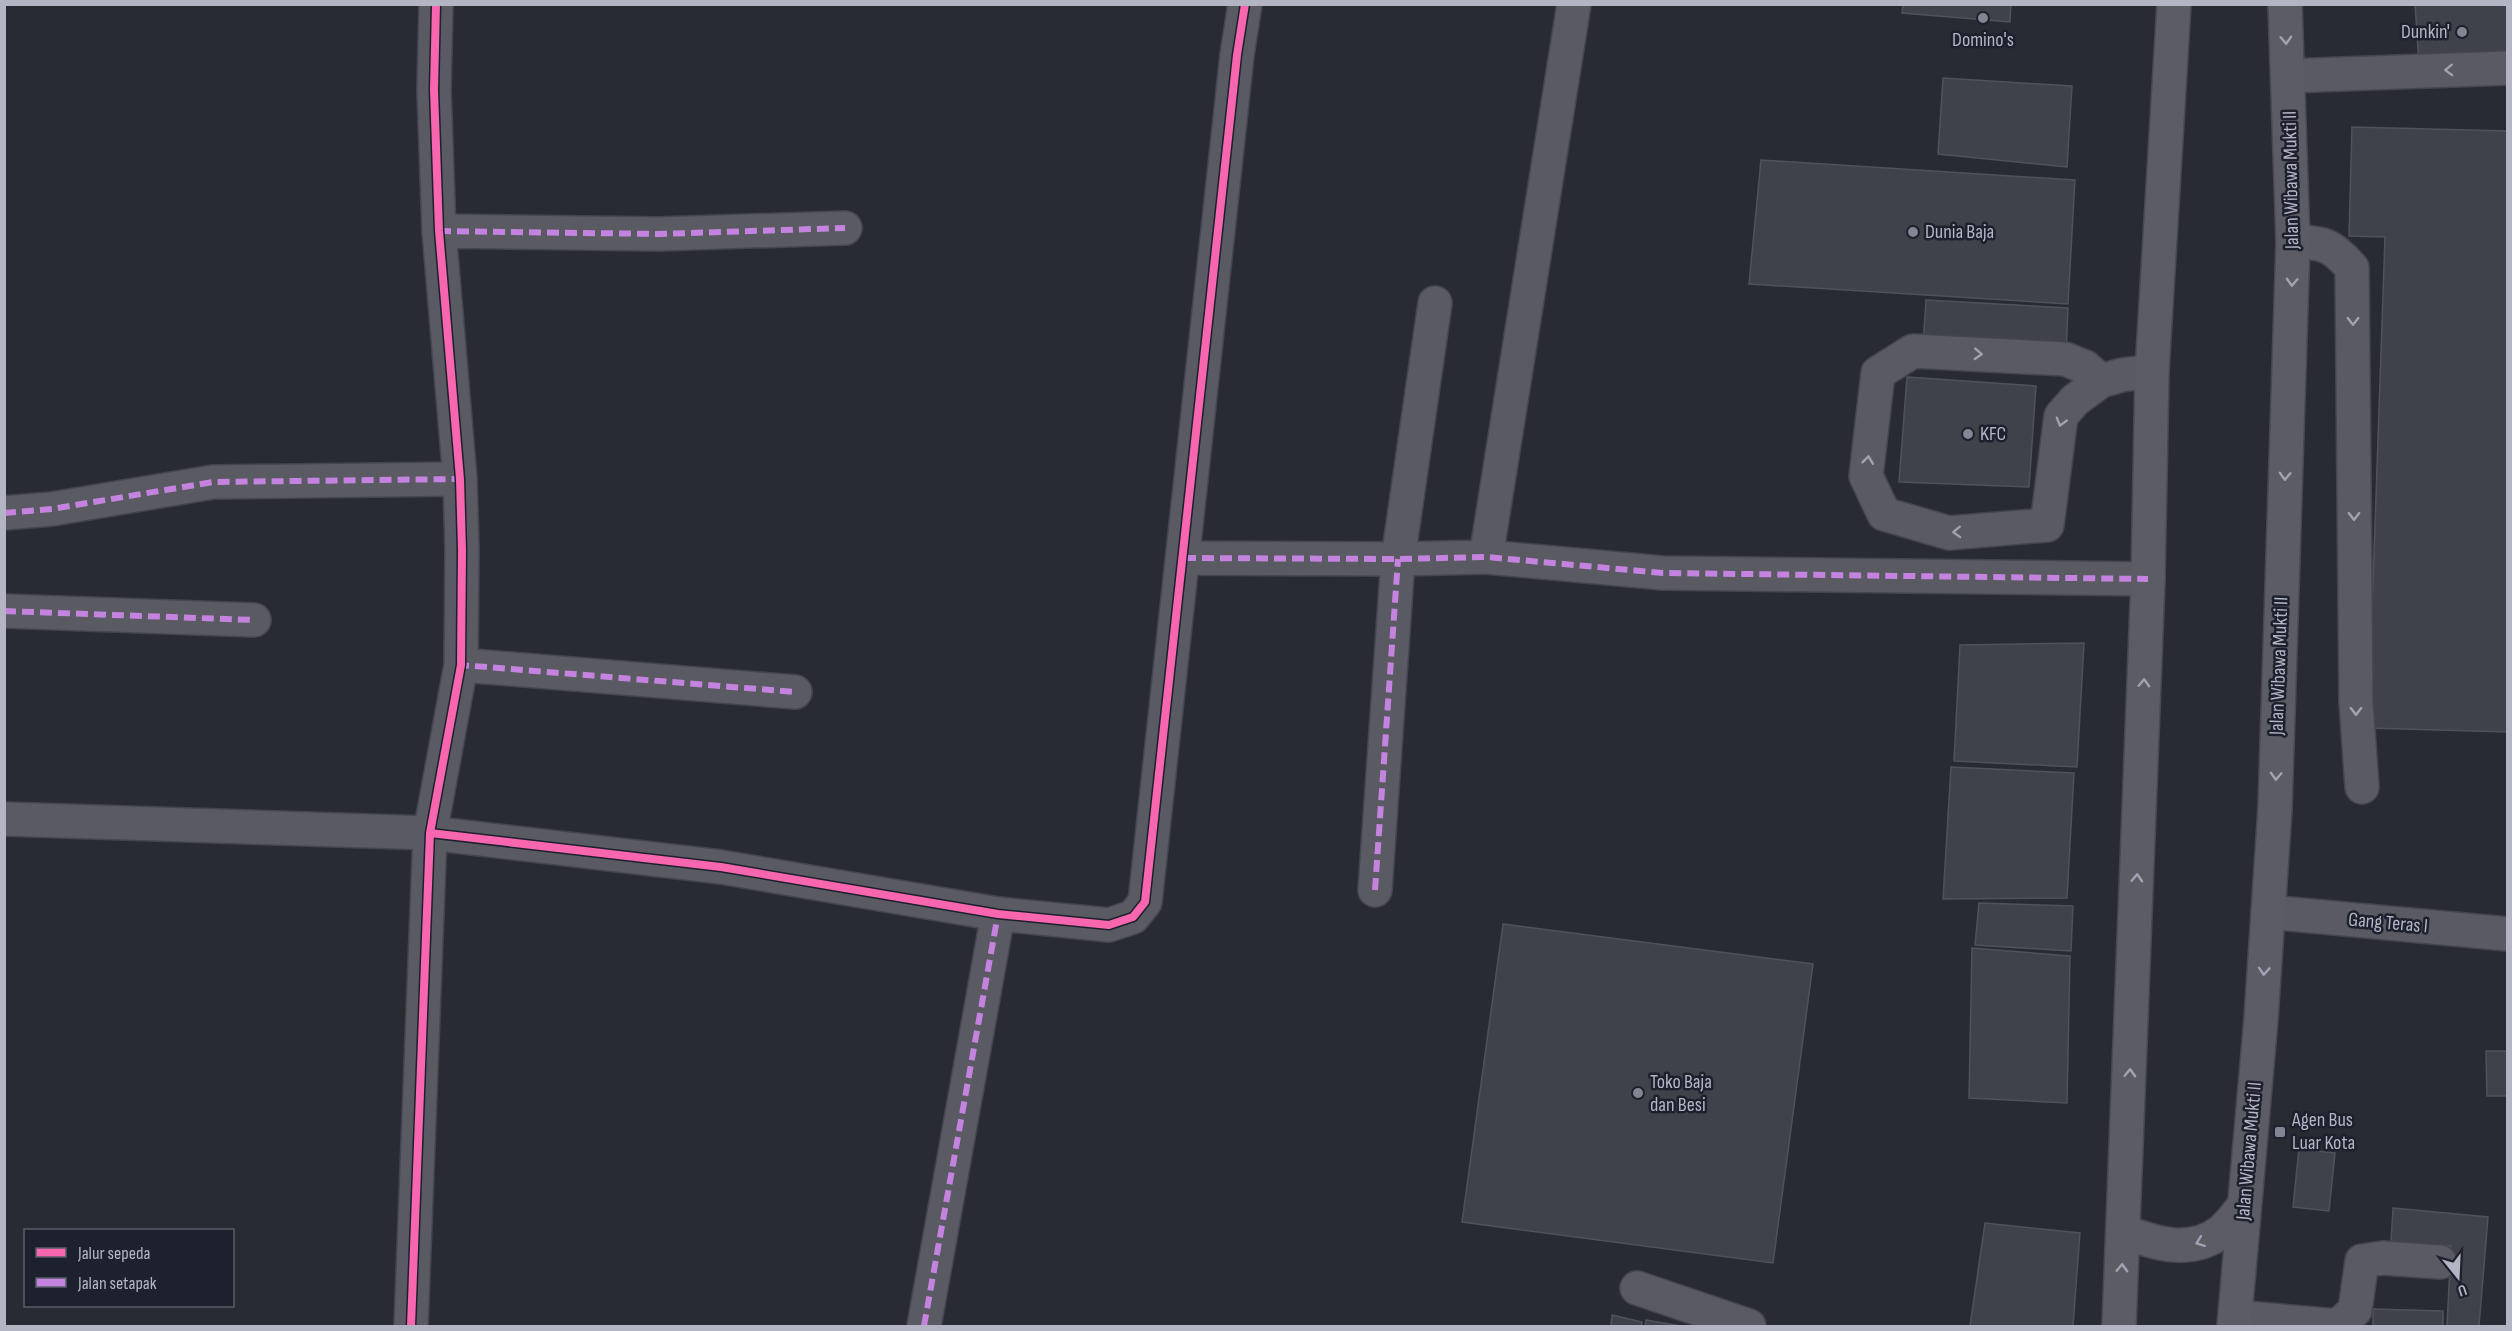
<svg xmlns="http://www.w3.org/2000/svg" width="2512" height="1331" font-family="'Sofia Sans Condensed',sans-serif">
<style>
.building{fill:#40424a;stroke:#50525b;stroke-width:1.5}
.lines{fill:none;stroke-linecap:round;stroke-linejoin:round}
.minor-casing{stroke:#45464d;stroke-width:36}
.major-casing{stroke:#474850;stroke-width:36}
.minor{stroke:#595a62;stroke-width:33}
.major{stroke:#5b5c64;stroke-width:33}
.quiet{stroke:#c483df;stroke-width:6;stroke-dasharray:12 6;stroke-linecap:butt}
.cycleway-casing{stroke:#1d202d;stroke-width:11}
.cycleway{stroke:#f766af;stroke-width:8}
.oneway{stroke:#a1a3b2}
.oneway2{stroke:#a1a3b1}
.poi-dot{fill:#838592;stroke:#1d202d;stroke-width:2}
.labels{text-anchor:middle;dominant-baseline:central;stroke-width:5;stroke-linejoin:round;paint-order:stroke}
.poi-label{font-size:20px;fill:#b3b5c5;stroke:#1d202d;text-anchor:start}
.street-label{font-size:20px;fill:#b3b5c5;stroke:#1d202d}
</style>
<rect width="100%" height="100%" fill="#292b33"/>
<path class="building" d="M1903 4H2011L2010 22 1902 13Z
M2415 4H2508V59L2419 64Z
M1943 78 2072 86 2067 167 1938 154Z
M2352 127 2508 131V732L2368 728 2385 237 2349 236Z
M1761 160 2075 180 2068 304 1749 284Z
M1926 300 2068 308 2066 355 1923 346Z
M1907 377 2036 386 2029 487 1899 482Z
M2084 643 2077 767 1954 761 1960 645Z
M1951 767 2074 773 2067 898 1943 899Z
M1979 903 2073 906 2071 951 1975 945Z
M1503 924 1813 964 1773 1263 1462 1222Z
M1972 948 2070 956 2067 1103 1969 1098Z
M2486 1051H2508V1096H2487Z
M2299 1149 2335 1153 2329 1211 2293 1207Z
M2393 1208 2488 1217 2479 1326H2447L2451 1246 2391 1242Z
M1985 1223 2080 1233 2073 1326H1970Z
M2373 1309 2443 1311V1326H2373Z
M1612 1315 1642 1322 1641 1326H1611Z
M1646 1320 1681 1326H1645Z"/>
<g class="lines">
<g class="minor-casing">
<path id="minor" d="M2288 76 2508 68
M439 231 659 234 845 228
M2293 242C2324 242 2332 245 2352 268L2356 702 2362 787
M2101 381 2085 367 2065 359 1913 351 1878 373 1866 476 1884 514 1949 533 2047 525 2061 416 2075 400 2101 381 2122 375 2152 371
M4 513 52 509 213 482 460 479
M1486 557 1574 4
M1184 558 1398 559 1486 557 1663 573 2148 579
M4 611 254 620
M461 665 795 692
M4 819 430 833 721 867 998 914 1109 925 1133 917 1145 902 1237 55 1245 4
M1375 890 1398 559 1435 303
M2268 912 2508 934
M1637 1288 1749 1326
M2235 1317 2338 1326 2355 1310 2362 1261 2383 1258 2440 1262
M411 1326 430 833 461 665 462 550 460 479 439 231 434 90 436 4
M924 1326 998 914"/>
</g>
<g class="major-casing">
<path id="major" d="M2123 1231C2155 1244 2192 1255 2222 1231 2230 1224 2237 1214 2244 1206
M2119 1326 2148 579 2152 371 2174 4
M2234 1326 2261 1019 2275 808 2293 242 2285 4"/>
</g>
<use href="#minor" class="minor"/>
<use href="#major" class="major"/>
<path class="quiet" d="M439 231 659 234 845 228
M4 513 52 509 213 482 460 479
M1184 558 1398 559 1486 557 1663 573 2148 579
M4 611 254 620
M461 661V665L795 692
M1375 890 1398 559
M924 1326 998 914"/>
<g class="cycleway-casing">
<path id="cycleway" d="M430 833 721 867 998 914 1109 925 1133 917 1145 902 1237 55 1245 4
M411 1326 430 833 461 665 462 550 460 479 439 231 434 90 436 4"/>
</g>
<use href="#cycleway" class="cycleway"/>
</g>
<defs><path id="oneway-chevron" d="M-2-3.5L2.5 0L-2 3.5" fill="none" stroke-width="1.6" stroke-linecap="round" stroke-linejoin="round" transform="scale(1.5)"/></defs>
<g class="oneway">
<use href="#oneway-chevron" transform="translate(2286 40) rotate(88)"/>
<use href="#oneway-chevron" transform="translate(2292 282) rotate(92)"/>
<use href="#oneway-chevron" transform="translate(2285 476) rotate(92)"/>
<use href="#oneway-chevron" transform="translate(2144 683) rotate(-88)"/>
<use href="#oneway-chevron" transform="translate(2276 776) rotate(92)"/>
<use href="#oneway-chevron" transform="translate(2137 878) rotate(-88)"/>
<use href="#oneway-chevron" transform="translate(2264 971) rotate(94)"/>
<use href="#oneway-chevron" transform="translate(2130 1073) rotate(-88)"/>
<use href="#oneway-chevron" transform="translate(2200 1242) rotate(159)"/>
<use href="#oneway-chevron" transform="translate(2122 1268) rotate(-88)"/>
</g>
<g class="oneway2">
<use href="#oneway-chevron" transform="translate(2449 70) rotate(178)"/>
<use href="#oneway-chevron" transform="translate(2353 321) rotate(90)"/>
<use href="#oneway-chevron" transform="translate(1978 354) rotate(3)"/>
<use href="#oneway-chevron" transform="translate(2061 422) rotate(106)"/>
<use href="#oneway-chevron" transform="translate(1868 460) rotate(-83)"/>
<use href="#oneway-chevron" transform="translate(2354 516) rotate(90)"/>
<use href="#oneway-chevron" transform="translate(1957 532) rotate(178)"/>
<use href="#oneway-chevron" transform="translate(2356 711) rotate(89)"/>
</g>
<g class="poi-dot">
<circle cx="1983" cy="18" r="6"/>
<circle cx="2462" cy="32" r="6"/>
<circle cx="1913" cy="232" r="6"/>
<circle cx="1968" cy="434" r="6"/>
<circle cx="1638" cy="1093" r="6"/>
<rect x="2274" y="1126" width="12" height="12" rx="3"/>
</g>
<g class="labels">
<g class="poi-label">
<text x="2450" y="32" text-anchor="end">Dunkin'</text>
<text x="1983" y="40" text-anchor="middle">Domino's</text>
<text x="1925" y="232">Dunia Baja</text>
<text x="1980" y="434">KFC</text>
<text x="1650" y="1082">Toko Baja<tspan x="1650" dy="23">dan Besi</tspan></text>
<text x="2292" y="1120">Agen Bus<tspan x="2292" dy="23">Luar Kota</tspan></text>
</g>
<g class="street-label">
<text transform="translate(2291 180) rotate(-91)">Jalan Wibawa Mukti II</text>
<text transform="translate(2279 666) rotate(-88)">Jalan Wibawa Mukti II</text>
<text transform="translate(2388 923) rotate(5)">Gang Teras I</text>
<text transform="translate(2249 1151) rotate(-85)">Jalan Wibawa Mukti II</text>
</g>
</g>
<rect width="2512" height="1331" fill="none" stroke="#b3b5c5" stroke-width="12"/>
<rect x="24" y="1229" width="210" height="78" fill="#1d202d" stroke="#595c6a" stroke-width="1.5"/>
<rect x="36" y="1248" width="30" height="9" fill="#f766af" stroke="#595c6a" stroke-width="1.5"/>
<text x="78" y="1259" font-size="18" fill="#b3b5c5">Jalur sepeda</text>
<rect x="36" y="1278" width="30" height="9" fill="#c483df" stroke="#595c6a" stroke-width="1.5"/>
<text x="78" y="1289" font-size="18" fill="#b3b5c5">Jalan setapak</text>
<g transform="translate(2458 1277) rotate(162)" stroke="#1d202d" stroke-width="4.5" paint-order="stroke">
<path d="M0-4.5L10 22L0 15L-10 22Z" fill="#b3b5c5"/>
<text y="-9" font-size="16" font-weight="bold" text-anchor="middle" fill="#b3b5c5">U</text>
</g>
</svg>
